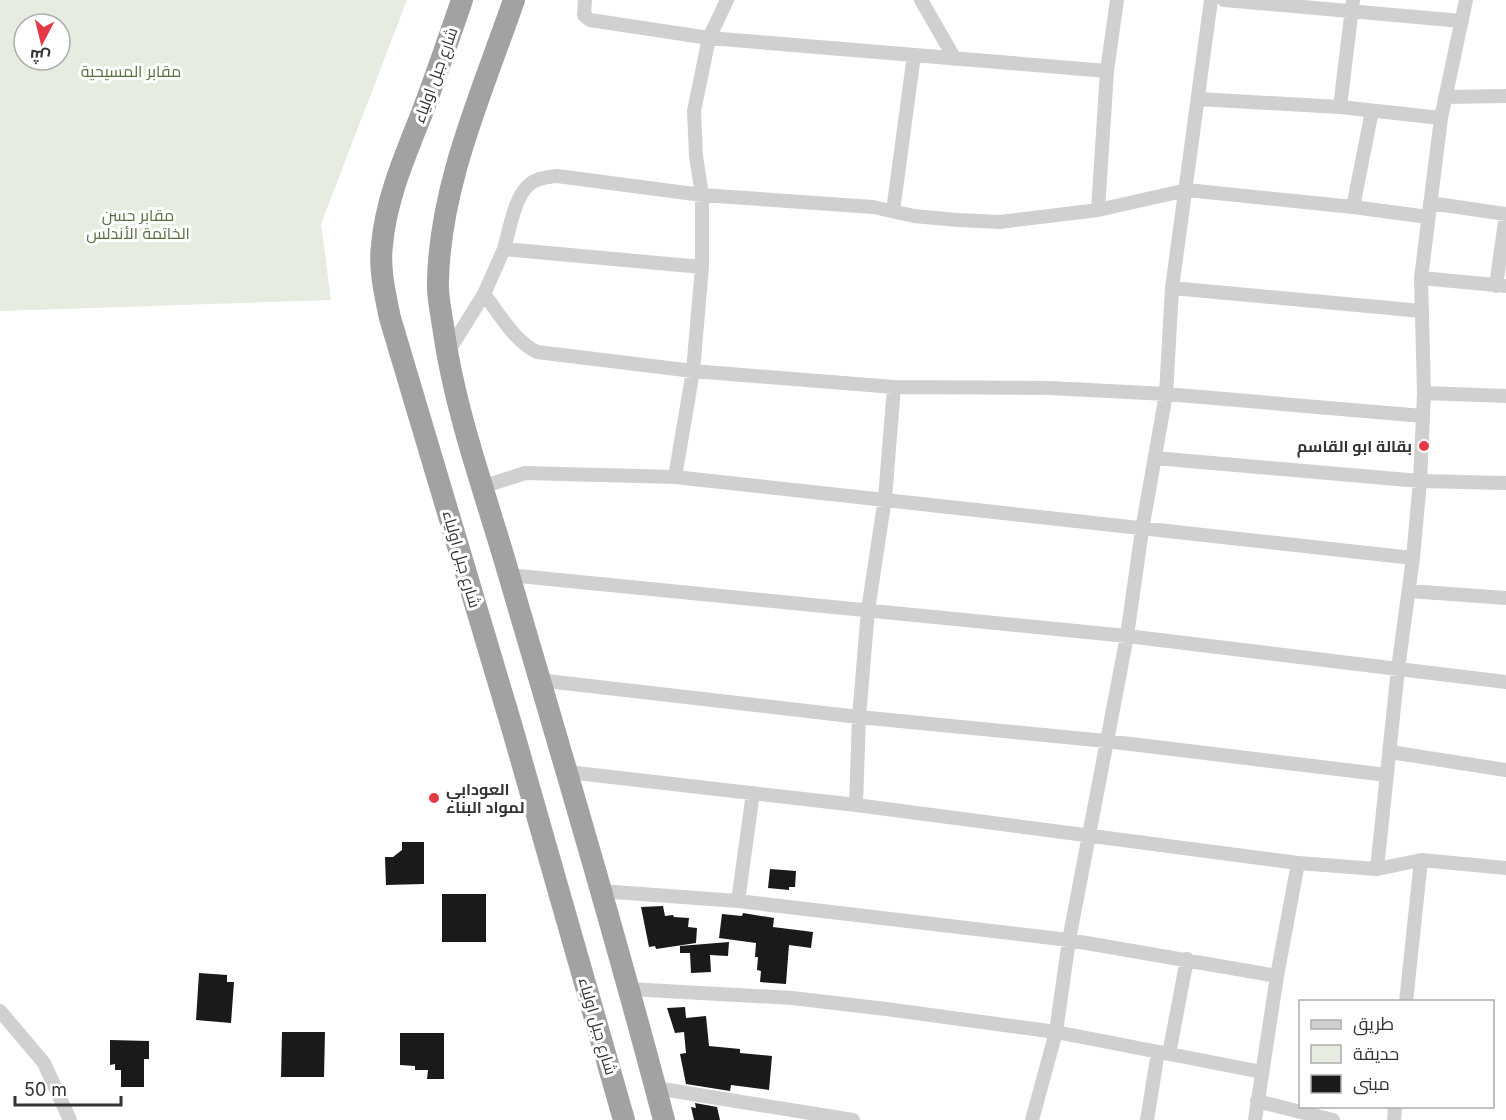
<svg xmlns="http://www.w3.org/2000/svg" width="1506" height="1120" font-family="Inter,Cairo,sans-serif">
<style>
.green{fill:#e6ecdf;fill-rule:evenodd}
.building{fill:#1a1a1a}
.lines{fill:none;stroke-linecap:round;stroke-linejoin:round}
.minor{stroke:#d0d0d0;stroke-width:14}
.trunk{stroke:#a2a2a2;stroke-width:22}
.poi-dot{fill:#e63946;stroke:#fff;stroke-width:2}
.labels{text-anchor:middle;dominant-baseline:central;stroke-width:6;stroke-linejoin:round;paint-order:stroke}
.park-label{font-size:16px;fill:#56703f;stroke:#fff}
.street-label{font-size:16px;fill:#333;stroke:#fff}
.poi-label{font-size:16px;font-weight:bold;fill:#333;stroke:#fff;text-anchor:end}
</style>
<rect width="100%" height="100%" fill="#fff"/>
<path class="green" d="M0 0H407L321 224 331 300 0 311ZM24 24H60V60H24Z"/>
<path class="building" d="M402 842H424V884L386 885 385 857H393L402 850Z
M770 869 796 871 795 887H789V890L768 888Z
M442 894H486V942H442Z
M663 906 665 916 673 915 674 917 689 918 688 927 697 928 696 943 656 949 655 946 649 947 641 907Z
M743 913 774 918 773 927 813 932 811 948 789 945 786 984 760 982 761 971 757 970 758 957H755L756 943 719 938 722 914 742 916Z
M729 942 728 956 710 955 711 972 691 973 690 953H680V946Z
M199 973 227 975V982H234L231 1023 196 1020Z
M685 1007 686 1018 706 1016 709 1046 740 1049V1053L772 1056 769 1090 731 1085 730 1091 686 1084 680 1054 686 1053 684 1032 675 1033 667 1008Z
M282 1032H325L324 1077H281Z
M400 1033H444V1079H427L428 1070H415V1066L400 1065Z
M110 1040 149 1041V1059H144V1087H121V1070H115V1064L110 1065Z
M695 1103 717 1107 720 1120H694L691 1107 696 1108Z"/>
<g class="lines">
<path class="minor" d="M585 0 584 15 590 20 709 38 1107 71
M921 0 955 59
M1224 0 1462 21
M1445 97 1506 96
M1198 99 1340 107 1441 118
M1340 107 1353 0
M1430 203 1506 214
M1353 207 1372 111
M1098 210 1107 71 1117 0
M893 211 914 55
M504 249C509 232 515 194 530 184 537 178 548 177 557 176L702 195 873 207 914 216 957 220 1000 222 1098 210 1187 190 1353 207 1428 217
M1421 278 1506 286
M1496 286 1506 214
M1172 288 1422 311
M484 294C499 313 514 341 537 352L693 371 894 387 1050 388 1166 394 1423 416
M448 352 484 294 504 249 702 267
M1424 393 1506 396
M1155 458 1420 481 1506 483
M675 477 693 371 702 267V195L696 156 694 111 709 38 727 0
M482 487 525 473 675 477 1413 558
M509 575 1127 636 1506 682
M1409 591 1506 598
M538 680 859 717 1106 741 1387 775
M1390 752 1506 770
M568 772 856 805 1298 863 1377 869 1421 860 1506 868
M856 805 859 717 868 610 885 498 894 387
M1377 869 1398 669 1413 558 1420 481 1424 393 1421 278 1441 118 1466 0
M600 891 738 901 1069 940 1277 976
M738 901 753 793
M629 989 792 998 886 1009 1056 1032 1262 1072
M1406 1002 1421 860
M0 1011 44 1063 70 1120
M1169 1054 1187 959
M656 1088 853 1120
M1257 1101 1333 1120
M1032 1120 1056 1032 1069 940 1127 636 1142 530 1166 394 1172 288 1211 0
M1147 1120 1158 1052
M1255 1120 1277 976 1298 863
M1394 1120 1395 1106"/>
<path class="trunk" d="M462 0C449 38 436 76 422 113 405 156 386 199 382 245 379 269 385 294 390 318L511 724 624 1120
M514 0C483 90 440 184 438 281 437 298 442 316 444 333 456 415 486 495 509 575 562 756 616 937 664 1120"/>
</g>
<g class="poi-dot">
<circle cx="1424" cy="446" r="6"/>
<circle cx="434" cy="798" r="6"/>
</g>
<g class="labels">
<g class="park-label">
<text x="131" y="71">مقابر المسيحية</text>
<text x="138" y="215">مقابر حسن<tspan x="138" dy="18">الخاتمة الأندلس</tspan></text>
</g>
<g class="street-label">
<text transform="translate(435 75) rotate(-70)">شارع جبل اولياء</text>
<text transform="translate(462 559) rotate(74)">شارع جبل اولياء</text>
<text transform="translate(598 1026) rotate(74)">شارع جبل اولياء</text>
</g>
<g class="poi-label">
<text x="1412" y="446">بقالة ابو القاسم</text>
<text x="446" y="789" text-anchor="start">العودابي<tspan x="446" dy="18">لمواد البناء</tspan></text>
</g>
</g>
<rect x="1299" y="1000" width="195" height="108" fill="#ffffff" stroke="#adadad" stroke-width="1.5"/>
<rect x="1311" y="1020" width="30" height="9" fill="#d0d0d0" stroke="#adadad" stroke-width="1.5"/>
<text x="1353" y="1030" font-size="18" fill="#333333">طريق</text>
<rect x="1311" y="1045" width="30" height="18" fill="#e6ecdf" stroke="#adadad" stroke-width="1.5"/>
<text x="1353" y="1060" font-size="18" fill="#333333">حديقة</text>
<rect x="1311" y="1075" width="30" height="18" fill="#1a1a1a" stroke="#adadad" stroke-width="1.5"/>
<text x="1353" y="1090" font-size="18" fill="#333333">مبنى</text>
<g transform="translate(42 42) rotate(187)"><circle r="28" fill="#ffffff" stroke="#adadad" stroke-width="1.5"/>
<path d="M0-4.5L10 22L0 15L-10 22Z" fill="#e63946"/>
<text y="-9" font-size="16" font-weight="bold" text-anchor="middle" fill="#333333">ش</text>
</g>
<path d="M15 1096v9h106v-9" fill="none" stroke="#333333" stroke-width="3"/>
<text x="24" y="1096" font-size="18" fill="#333333" stroke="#ffffff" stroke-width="4.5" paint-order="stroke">50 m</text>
</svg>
